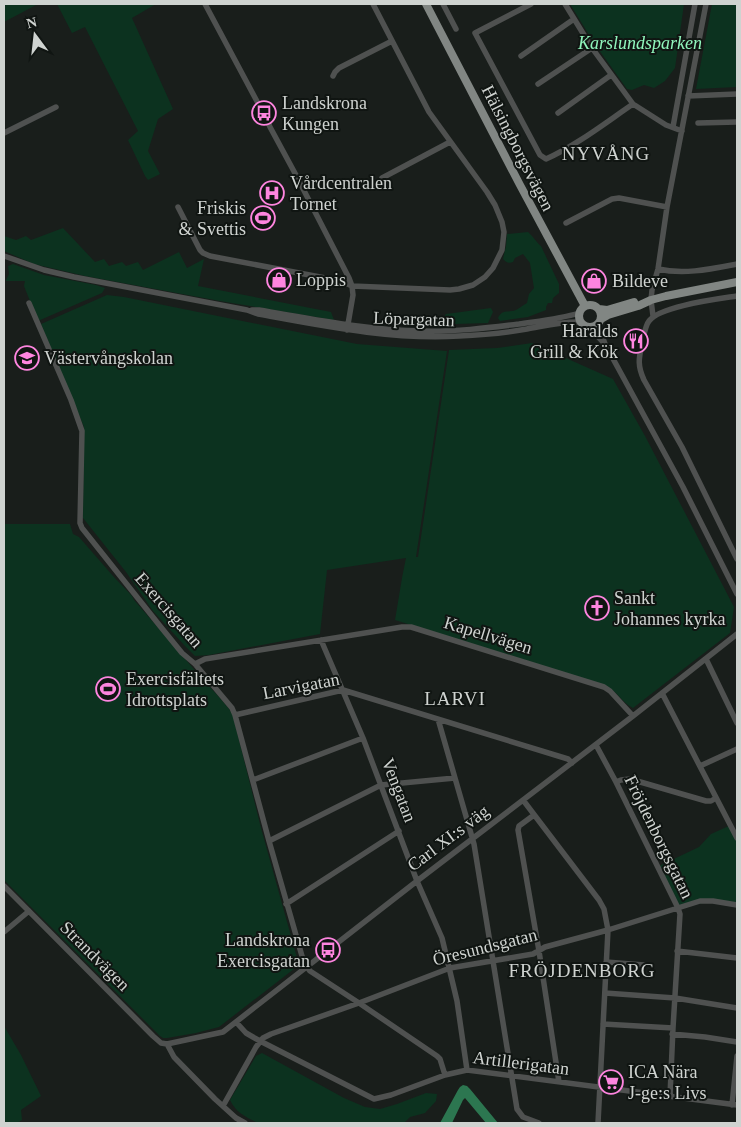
<svg xmlns="http://www.w3.org/2000/svg" width="741" height="1127" font-family="Georgia,serif">
<style>
.green{fill:#0c321f}
.water{fill:#2c7650}
.lines{fill:none;stroke-linecap:round;stroke-linejoin:round}
.minor{stroke:#4f5150;stroke-width:5.5}
.major{stroke:#818683;stroke-width:8}
.labels{text-anchor:middle;dominant-baseline:central;stroke-width:4;stroke-linejoin:round;paint-order:stroke}
.park-label{font-size:18px;font-style:italic;fill:#90f6bc;stroke:#101512}
.poi-label{font-size:18px;fill:#cfd3d0;stroke:#101512;text-anchor:start}
.street-label{font-size:18px;fill:#cfd3d0;stroke:#101512}
.neighbourhood-label{font-size:19px;letter-spacing:1px;fill:#cfd3d0;stroke:#101512}
</style>
<rect width="100%" height="100%" fill="#191e1b"/>
<path class="green" d="M4 4H38L4 22Z
M57 4H156L132 18 173 109 158 119 148 151 160 174 148 180 145 176 128 140 138 131 85 27 72 33Z
M570 4H684L675 68 665 81 654 88 644 85 632 90 627 89 594 43Z
M712 4H737V87L696 89Z
M63 228 95 262 104 259 109 266 122 262 126 266 138 262 143 270 179 252 187 268 204 259 198 286 331 312 334 320 220 301 85 276 34 264 4 251V236L16 240 26 236 31 240Z
M528 232C532 235 538 244 541 246L559 284V293L553 298 552 303H548L546 307V310L528 317 500 321 498 318C502 309 508 313 516 310 520 308 523 305 527 303L529 294 534 288 530 263 523 254 515 258 513 262C508 264 506 262 503 259L506 246 507 234Z
M13 264 44 275 96 285 105 288 102 293 38 321 24 286 25 281H6V280L9 274 8 266Z
M107 295 124 297 357 344 447 351 416 557H418L449 350 497 348 532 343 613 379 645 436 734 607 730 633 633 708C621 702 618 691 604 685L395 620 402 578 406 558 327 570 320 634 209 655 195 656 185 646 153 611 126 572 83 518 84 427 41 324Z
M491 308 493 312 488 323 420 325 418 323V319L444 317 446 314Z
M4 524H70L73 534 79 537 113 576 132 596 134 600 199 675 219 697 230 710 233 716 261 828 299 965 219 1027 196 1033 167 1038H163L160 1036 4 880Z
M731 825 737 838V905L713 901 678 908 657 867 699 847 711 834Z
M4 1026 21 1055 41 1096 21 1110 22 1120 17 1123H4Z
M262 1053 344 1098 365 1107 380 1109 397 1104 426 1093 437 1094 436 1101 425 1113 410 1117 404 1123H258C246 1117 236 1113 230 1100L256 1056Z"/>
<path class="water" d="M463 1085 467 1086 470 1089 498 1123H486L465 1098 463 1100 452 1123H440L458 1090 460 1087Z"/>
<g class="lines">
<path class="minor" d="M205 4 260 107 264 113 270 127 297 177 349 278 352 286 353 295 347 330
M443 4 456 29
M531 4 475 33 540 155 546 159C577 145 605 123 633 104
M565 4 592 48 633 104 666 125 682 131
M521 56 574 19
M333 76 335 72 339 68 392 41
M538 84 592 48
M688 96 737 94
M558 113 611 75
M698 123 737 122
M673 127 695 4
M4 133 56 107
M382 178 450 142
M178 207 200 250 203 253 210 256 341 281 352 286 450 290 459 289 473 285 485 277 493 268 502 250 504 232 502 222 495 205 487 192 429 112 373 4
M566 223 612 199 619 198 667 207
M4 256 44 270 74 277 247 310 258 314C324 326 391 340 459 336 482 335 505 333 527 329 544 326 563 321 580 322
M658 269C684 275 711 269 737 264
M737 296C718 299 660 306 649 321 645 326 644 336 642 343 639 358 637 365 644 380L682 447 737 559
M29 303 71 400 82 431 80 523 82 528 160 626 182 653 195 664 232 708 235 715 269 841 304 963 310 971 359 1003 437 1056 440 1059 445 1075
M252 310H259C313 319 367 330 421 331 454 332 487 328 519 324 539 321 560 319 579 313
M653 316 651 300 652 290 658 269 667 207 706 4
M598 324 605 344 683 487 737 594
M590 328 604 343
M321 640 363 738 417 881 442 938 457 1001 467 1070
M706 659 737 723
M195 664 205 659 402 627H411L604 687 610 691 633 716
M662 693 737 838
M235 715 343 690 568 759 572 763
M438 719 474 844 517 1109 523 1117 539 1123
M596 745 616 782 678 908 680 914 673 1028 670 1096
M700 766 737 749
M253 780 363 738
M616 782 621 780 630 779 706 801H711L716 798
M523 800 599 900 604 909 608 930 598 1123
M534 815 519 826 518 830 539 951 559 1082
M269 841 381 785 455 778
M4 886 153 1036 161 1043 167 1044
M286 904 399 831
M4 932 29 911
M677 951 737 958
M606 962 644 965
M605 993 675 998 737 1008
M236 1022 246 1033 260 1041 374 1099 391 1095 445 1075 467 1070 737 1105
M603 1024 673 1028
M672 1034 705 1037 737 1042
M167 1044 223 1032 417 881 633 716 737 634
M167 1044 174 1057 215 1099 236 1118 245 1123
M732 1105 737 1056
M223 1106 256 1047 263 1038 271 1034 359 1003 450 968 533 954 545 947 608 930 700 901H713L737 905"/>
<path class="major" d="M426 4 520 185 585 306
M579 316a11 11 0 1 1 22 0a11 11 0 1 1-22 0Z
M599 309 607 310 634 302
M601 319 608 315 638 306 651 300 666 296 737 282"/>
</g>
<defs>
<g id="bus-ring" transform="scale(1.25)"><circle r="9.5" fill="#101512" stroke="#fe85df" stroke-width="1.5"/><path d="M-5-6H5V4H4V6H2V4H-2V6H-4V4H-5ZM-3.5-4V0h7V-4ZM-3.5 1.2v1.5H-2V1.2ZM2 1.2v1.5H3.5V1.2Z" fill="#fe85df"/></g>
<g id="hospital-ring" transform="scale(1.25)"><circle r="9.5" fill="#101512" stroke="#fe85df" stroke-width="1.5"/><path d="M-5-5h3v3.5h4V-5h3V5h-3V1.5h-4V5h-3Z" fill="#fe85df"/></g>
<g id="stadium-ring" transform="scale(1.25)"><circle r="9.5" fill="#101512" stroke="#fe85df" stroke-width="1.5"/><path d="M0-5a6.5 5 0 1 0 0 10a6.5 5 0 1 0 0-10ZM-3.5-1.8h7v3.6h-7Z" fill="#fe85df"/></g>
<g id="shop-ring" transform="scale(1.25)"><circle r="9.5" fill="#101512" stroke="#fe85df" stroke-width="1.5"/><path d="M-5-2.5h2.3a2.7 3.5 0 0 1 5.4 0H5L5.5 6h-11ZM-1.5-2.5h3a1.5 2.3 0 0 0-3 0Z" fill="#fe85df"/></g>
<g id="restaurant-ring" transform="scale(1.25)"><circle r="9.5" fill="#101512" stroke="#fe85df" stroke-width="1.5"/><path d="M-5-6h1v4h1v-4h1v4h1v-4h1v5L-1.5 .5V6h-2V.5L-5-1ZM5-6V6H3V1.5H1.5Q1.5-4 5-6Z" fill="#fe85df"/></g>
<g id="school-ring" transform="scale(1.25)"><circle r="9.5" fill="#101512" stroke="#fe85df" stroke-width="1.5"/><path d="M0-5L7-2L0 1L-7-2ZM-4 1L0 2.5L4 1V4Q0 6-4 4Z" fill="#fe85df"/></g>
<g id="church-ring" transform="scale(1.25)"><circle r="9.5" fill="#101512" stroke="#fe85df" stroke-width="1.5"/><path d="M-1.2-6h2.4v3.5h3.3v2.4h-3.3V6h-2.4V-.1h-3.3v-2.4h3.3Z" fill="#fe85df"/></g>
<g id="supermarket-ring" transform="scale(1.25)"><circle r="9.5" fill="#101512" stroke="#fe85df" stroke-width="1.5"/><path d="M-6-5.5h2.5l.6 2H6L4.5 2H-2.5L-4.4-4H-6ZM-1.5 3.2a1.3 1.3 0 1 0 .1 0ZM3 3.2a1.3 1.3 0 1 0 .1 0Z" fill="#fe85df"/></g>
</defs>
<g fill-rule="evenodd">
<use href="#bus-ring" x="264" y="113"/>
<use href="#hospital-ring" x="272" y="193"/>
<use href="#stadium-ring" x="263" y="218"/>
<use href="#shop-ring" x="279" y="280"/>
<use href="#shop-ring" x="594" y="281"/>
<use href="#restaurant-ring" x="636" y="341"/>
<use href="#school-ring" x="27" y="358"/>
<use href="#church-ring" x="597" y="608"/>
<use href="#stadium-ring" x="108" y="689"/>
<use href="#bus-ring" x="328" y="950"/>
<use href="#supermarket-ring" x="611" y="1082"/>
</g>
<g class="labels">
<g class="park-label">
<text x="640" y="43">Karslundsparken</text>
</g>
<g class="poi-label">
<text x="282" y="103">Landskrona<tspan x="282" dy="21">Kungen</tspan></text>
<text x="290" y="183">Vårdcentralen<tspan x="290" dy="21">Tornet</tspan></text>
<text x="246" y="208" text-anchor="end">Friskis<tspan x="246" dy="21">&amp; Svettis</tspan></text>
<text x="296" y="280">Loppis</text>
<text x="612" y="281">Bildeve</text>
<text x="618" y="331" text-anchor="end">Haralds<tspan x="618" dy="21">Grill &amp; Kök</tspan></text>
<text x="44" y="358">Västervångskolan</text>
<text x="614" y="598">Sankt<tspan x="614" dy="21">Johannes kyrka</tspan></text>
<text x="126" y="679">Exercisfältets<tspan x="126" dy="21">Idrottsplats</tspan></text>
<text x="310" y="940" text-anchor="end">Landskrona<tspan x="310" dy="21">Exercisgatan</tspan></text>
<text x="628" y="1072">ICA Nära<tspan x="628" dy="21">J-ge:s Livs</tspan></text>
</g>
<g class="street-label">
<text transform="translate(518 148) rotate(63)">Hälsingborgsvägen</text>
<text transform="translate(414 319) rotate(2)">Löpargatan</text>
<text transform="translate(169 610) rotate(49)">Exercisgatan</text>
<text transform="translate(488 635) rotate(17)">Kapellvägen</text>
<text transform="translate(301 686) rotate(-11)">Larvigatan</text>
<text transform="translate(399 790) rotate(69)">Vengatan</text>
<text transform="translate(659 837) rotate(64)">Fröjdenborgsgatan</text>
<text transform="translate(448 838) rotate(-37)">Carl XI:s väg</text>
<text transform="translate(485 947) rotate(-14)">Öresundsgatan</text>
<text transform="translate(95 956) rotate(45)">Strandvägen</text>
<text transform="translate(521 1063) rotate(7)">Artillerigatan</text>
</g>
<g class="neighbourhood-label">
<text x="606" y="153">NYVÅNG</text>
<text x="455" y="698">LARVI</text>
<text x="582" y="970">FRÖJDENBORG</text>
</g>
</g>
<rect width="741" height="1127" fill="none" stroke="#cfd3d0" stroke-width="10"/>
<g transform="translate(35 35) rotate(345)" stroke="#101512" stroke-width="4" paint-order="stroke">
<path d="M0-4L9 19L0 12L-9 19Z" fill="#cfd3d0"/>
<text y="-8" font-size="14" font-weight="bold" text-anchor="middle" fill="#cfd3d0">N</text>
</g>
</svg>
